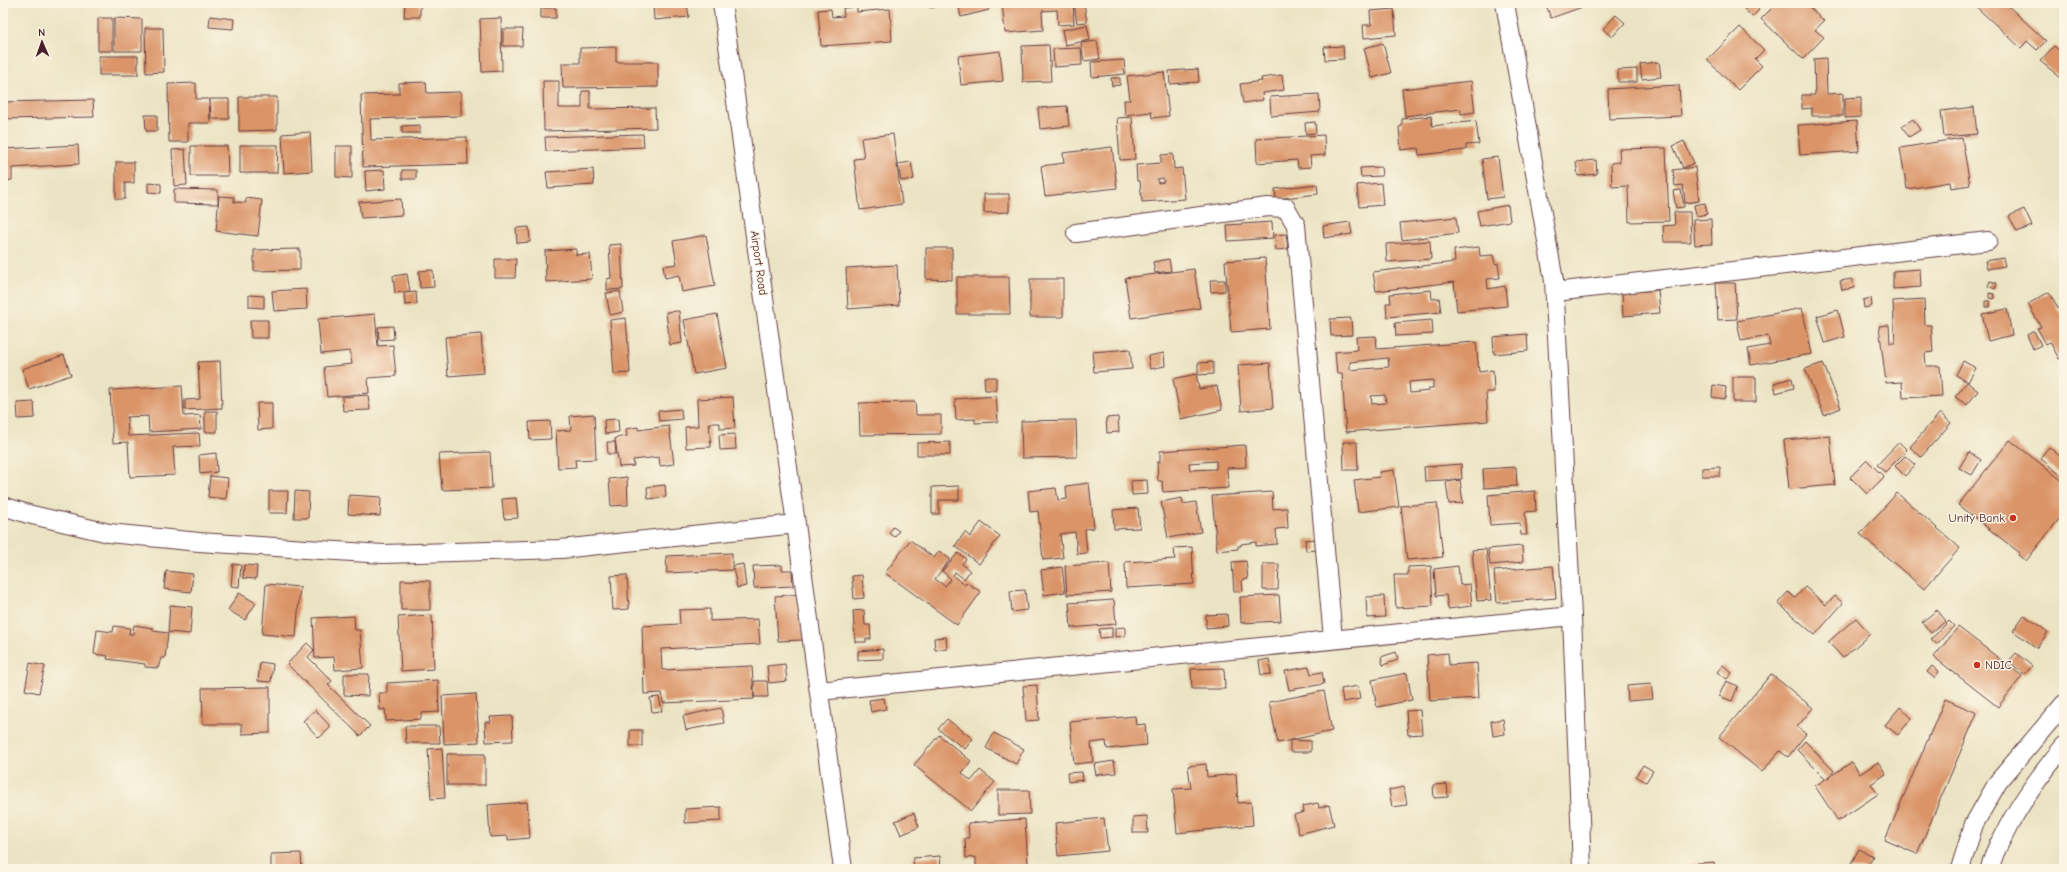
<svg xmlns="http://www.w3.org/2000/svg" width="2067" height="872" font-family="'Comic Neue',sans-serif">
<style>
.building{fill:#da9467;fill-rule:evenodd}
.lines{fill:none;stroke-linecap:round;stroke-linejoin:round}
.minor-casing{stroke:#623d42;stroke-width:20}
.minor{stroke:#fff;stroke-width:18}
.poi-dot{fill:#c8321e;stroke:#fcf5e5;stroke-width:1.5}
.labels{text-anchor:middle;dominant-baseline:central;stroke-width:3;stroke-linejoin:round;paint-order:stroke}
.street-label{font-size:12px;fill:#4a1f2b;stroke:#fcf5e5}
.poi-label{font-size:12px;fill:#4a1f2b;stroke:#fcf5e5;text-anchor:end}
</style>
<rect width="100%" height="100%" fill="#fcf5e5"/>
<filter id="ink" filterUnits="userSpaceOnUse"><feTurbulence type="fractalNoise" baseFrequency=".025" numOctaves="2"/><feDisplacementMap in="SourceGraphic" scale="8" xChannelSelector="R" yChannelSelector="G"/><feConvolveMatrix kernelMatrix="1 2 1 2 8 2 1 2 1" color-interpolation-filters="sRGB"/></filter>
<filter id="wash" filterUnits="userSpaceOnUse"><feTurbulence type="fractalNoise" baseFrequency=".012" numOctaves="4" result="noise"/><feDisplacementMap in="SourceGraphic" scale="16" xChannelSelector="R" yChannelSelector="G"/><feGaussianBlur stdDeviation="0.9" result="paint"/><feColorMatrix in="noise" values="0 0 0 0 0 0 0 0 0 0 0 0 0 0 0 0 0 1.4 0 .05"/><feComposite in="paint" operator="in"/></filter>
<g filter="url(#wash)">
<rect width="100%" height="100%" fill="#ebe4c4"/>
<g id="blocks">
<path class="building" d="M405 3H420V17H404Z
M653 3H687L689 17 654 20Z
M929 3H948V4L931 8Z
M958 3H987L989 10 961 17Z
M1002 3H1073L1074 24 1058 25 1057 10 1042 11 1043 30 1005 33Z
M1084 3 1087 22 1077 23 1074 4Z
M1553 3H1594L1551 18 1546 5Z
M1739 3H1753L1759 10 1752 17Z
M1777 3H1805L1824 21 1815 30 1824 37 1803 59 1761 19Z
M1972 3H2005L2046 41 2037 50 2027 41 2021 48Z
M857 7V12L890 9 892 41 821 46 818 10 831 9 832 17 844 16 843 8Z
M541 8H556V18H541Z
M1394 9 1396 35 1364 38 1363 25H1371L1370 11Z
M1616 15 1625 23 1612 37 1603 29Z
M210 16 234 19 233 29 209 27Z
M98 18H112V51H98Z
M114 18 142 19V51H114Z
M501 18 502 71 482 72 480 19Z
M1087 25 1090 40 1065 45 1062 30Z
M1740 27 1764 50 1755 59 1762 66 1738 90 1707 60Z
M145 28H163L164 72 146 73Z
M503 29H523L522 46H503Z
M1097 41 1100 59 1084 61 1081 43Z
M1383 43 1391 73 1372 78 1364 48Z
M1049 45 1051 81 1023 82 1022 46Z
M1343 46 1344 59 1325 60 1324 47Z
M2054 46 2064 54V75L2061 78 2040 61Z
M616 47V62H658V87L563 88 562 63H580V48Z
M1081 48 1082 65 1054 67 1053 49Z
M1000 51 1003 81 961 85 958 56Z
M99 56H138V75H99Z
M1826 58 1827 94 1843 93V116H1812V108L1802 109V95H1815L1814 59Z
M1124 60 1125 74 1092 77 1091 62Z
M1659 62 1661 77 1642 79 1640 64Z
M1198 69 1199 82 1170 84 1169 71Z
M1637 69V82H1618V70Z
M1164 72 1169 116 1152 118 1151 112 1125 115 1124 100H1130L1127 76Z
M1282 75 1284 90 1262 93 1263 100 1243 103 1240 84 1262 81 1261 78Z
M1111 78H1120V85L1112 86Z
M543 81H559V108H582V91H590V109L655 108 656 128 544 131Z
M1471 81 1475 112 1461 114V109L1405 116 1402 89Z
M426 82 427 93 461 92V116L370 119 371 140 467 137 468 164 363 167 361 95 399 94V83Z
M196 83V99H209L210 123H188V142H169L168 84Z
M1679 85 1681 116 1609 119 1608 89Z
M1319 94 1320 112 1271 116 1270 97Z
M239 97H277V130L239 131Z
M1861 97V117L1845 118V98Z
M210 99H229V119H211Z
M93 100 94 117 3 119V102Z
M1067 106 1069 126 1040 129 1038 108Z
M1974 107 1977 134 1944 137 1941 111Z
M145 115H157V131H146Z
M1431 116 1432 126 1476 121 1479 144 1466 145V150L1419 155 1418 148 1401 150 1399 127 1402 126V119Z
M1132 117 1135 159 1120 160 1117 118Z
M1913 119 1920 130 1909 137 1902 126Z
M1857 121 1859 151 1800 155 1798 125Z
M1315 122 1316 133 1306 134 1305 123Z
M420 125V133H402V126Z
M310 132 312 171 284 173 282 134Z
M643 134 644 147 546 151 545 137Z
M893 134 902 204 860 210 854 159 864 158 861 138Z
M1324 135 1325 155 1310 156 1311 167 1298 168 1297 160 1257 163 1256 139Z
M1962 138 1970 185 1951 188 1950 182 1907 189 1900 148Z
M1684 141 1694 163 1683 168 1673 146Z
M78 145 79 164 12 168V180L3 181V149Z
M240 145H278L277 173H240Z
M191 146H227L228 176H191Z
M336 146H352V178L336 177Z
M1112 147 1117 188 1045 196 1041 166 1064 163 1063 153Z
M1666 148 1669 221 1629 222 1628 186 1612 187 1611 163 1620 162 1619 149Z
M185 149 187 185 174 186 172 150Z
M1173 154 1174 169 1182 168 1185 199 1142 202 1140 181H1137L1136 165 1161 163V155ZM1163 178 1164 182 1158 183 1157 179Z
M1498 157 1503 197 1487 199 1482 159Z
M1596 160 1597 174 1578 176 1576 162Z
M116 162H134V183H125V199H116Z
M911 162 914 179 901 181 898 164Z
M1381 167 1382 176 1361 177 1360 168Z
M1695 167 1699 201 1685 203 1683 185 1675 186 1673 170Z
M593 169 594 185 548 188 546 172Z
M384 170 385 189 366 191 365 171Z
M402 170H416V179H402Z
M148 183 161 184V193L148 192Z
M1381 183 1383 205 1359 207 1357 185Z
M1317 184 1318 194 1276 199 1275 189Z
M174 189 218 190V204L174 203Z
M1681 190 1684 207 1676 208 1673 191Z
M984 194H1009V212L984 213Z
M219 196 234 197V202L246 203V198L262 200 258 236 216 231Z
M401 199 402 215 361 218 359 202Z
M1705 203 1707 214 1696 216 1694 205Z
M1508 205 1510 221 1480 226 1477 211Z
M2024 209 2032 226 2017 232 2009 216Z
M1674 212H1690L1691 242H1664L1663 226 1675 225Z
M1456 217 1458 233 1402 240 1400 223Z
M1711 219 1712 244 1695 245 1693 220Z
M1272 222 1273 238 1228 241 1227 225Z
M1350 222 1352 234 1324 238 1323 226Z
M529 227 530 242 517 243 516 228Z
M1286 234 1288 249 1276 250 1275 235Z
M706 235 715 286 682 292 679 275 665 278 663 266 677 264 673 241Z
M1430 241 1431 259 1387 262 1386 244Z
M621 244 623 289 607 290V279L611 278 609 245Z
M1479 247 1480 256 1493 255 1495 264 1498 263 1500 278 1487 279 1488 289 1505 286 1507 306 1457 311 1454 282 1376 291 1373 272 1455 262 1454 250Z
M926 248H952V280L926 279Z
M300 249V270L254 271V250Z
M576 249V255L590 254 592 279 546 282 545 251Z
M1265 258 1270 329 1231 332 1225 261Z
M2003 258 2005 266 1987 269 1985 261Z
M495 259H516L515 278H495Z
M1169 259 1171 271 1155 273 1153 262Z
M897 265 899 305 848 309 846 268Z
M1194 269 1200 308 1131 318 1125 278Z
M1920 269 1921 287 1893 289V271Z
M433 270 434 287 420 288 419 271Z
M407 274 410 291 395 293 393 276Z
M957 277H1009L1010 314H957Z
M1030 279H1063V317H1030Z
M1852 279 1854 288 1842 290 1840 281Z
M1210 280H1225V291L1211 292Z
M1990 281 1997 283 1995 289 1988 286Z
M1716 283H1735L1737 319 1718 320Z
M306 289 307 309 274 311 272 291Z
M1431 290 1432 299 1439 298 1441 312 1387 317 1386 303H1391L1390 294Z
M1658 290 1660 313 1623 316 1622 293Z
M620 291 623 312 610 315 606 293Z
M416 292 417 304 405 305 404 293Z
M2049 292 2064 318V356L2059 359 2050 342 2046 344 2037 328 2041 327 2028 304Z
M1989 293 1994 294V299L1989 298Z
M249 295 264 296V308L249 307Z
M1871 298 1872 306 1864 308 1863 300Z
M1924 299 1925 325H1931L1933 352 1925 353 1926 366H1940L1942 396 1903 398 1902 382 1886 383 1879 326 1889 325 1890 343H1895L1893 301Z
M1985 301H1990V307H1985Z
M1802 308 1812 354 1751 365 1748 349 1770 345 1768 336 1741 341 1737 321Z
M2007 309 2012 335 1988 341 1982 314Z
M1838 310 1845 337 1825 343 1817 316Z
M679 311 682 343 670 345 666 312Z
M375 314 378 346 393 345 396 376 368 378 369 393 327 397 324 367 352 364 350 351 321 354 318 319Z
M717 314 727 368 694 374 684 320Z
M626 318 630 373 614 374 610 320Z
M1351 318 1352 335 1331 336 1330 319Z
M250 320H268V338H251Z
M1432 320 1433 334 1396 336 1395 323Z
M393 326 394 339 379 340 378 327Z
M2034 331 2041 345 2033 349 2027 335Z
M481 334 484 373 448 376 445 337Z
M1527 334 1528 351 1494 354 1493 337Z
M1376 336 1377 349 1476 342 1479 372 1493 370 1494 392H1486L1488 421 1346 432 1342 374H1337L1335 352 1357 350 1356 337ZM1388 358 1389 367 1350 370V362ZM1433 380V388H1429V391L1410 393 1409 382ZM1385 395 1386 403 1372 404 1371 396Z
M1130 349 1132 369 1094 372 1092 352Z
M1164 353 1165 366 1150 369 1148 356Z
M64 355 71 375 29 389 22 369Z
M220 361 222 408 185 410V400L200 399 198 362Z
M1963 361 1976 368 1968 382 1956 375Z
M1213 362V374L1198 375V363Z
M1270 363 1273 408 1241 411 1238 365Z
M1823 363 1841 408 1824 415 1805 369Z
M1196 374 1199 389 1217 386 1222 410 1181 419 1173 379Z
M984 377H996V390H985Z
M1733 377H1756V402H1733Z
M1792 378 1794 388 1776 393 1774 383Z
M1967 382 1978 391 1967 405 1955 397Z
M1713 385 1726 387 1725 399 1712 397Z
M182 386 184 416 200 415 201 429 149 432 148 416 127 417 128 436 199 433 200 446 173 447 175 475 130 477 128 442 113 443 110 390Z
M368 395 370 410 343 411 342 397Z
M996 396 998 422 975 423V419L956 420 955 399Z
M733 397 735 428 720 429V423H709L711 447 686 448 685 427 698 426 697 399Z
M34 402 35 418 18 419 17 403Z
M915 402 916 415H941V434L860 435 859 403Z
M257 403H272V429L258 430Z
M681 409 682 419 659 421 658 411Z
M205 411H217V432H205Z
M1940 413 1951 423 1921 457 1910 447Z
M594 414 596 459 575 460 576 467 558 468 556 431 571 430 570 416Z
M1118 417 1119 432 1107 433 1106 418Z
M618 419 619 432 605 434 604 420Z
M1076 420 1077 457 1022 458 1021 421Z
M550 421 551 439 530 440 529 422Z
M669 426 674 464 660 466 659 457 633 460 634 466 619 467 615 438 627 436 626 429 638 427V430Z
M735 434 736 449 720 450 719 435Z
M1830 436 1835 485 1789 489 1784 440Z
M2010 440 2064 482V513L2026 561 2018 555 2020 553 1958 505Z
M607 442H615L616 454H608Z
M950 442V455H917V443Z
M1343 442H1357L1358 470H1344Z
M1899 442 1907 450 1885 472 1877 465Z
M1245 445 1246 467 1227 468 1228 488 1163 492 1162 481H1158L1157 462H1160V451ZM1216 461V469L1190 470 1189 463Z
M2049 447 2064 460V474L2062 476 2040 458Z
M490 452 492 488 442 490 439 454Z
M1969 452 1981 460 1972 475 1959 468Z
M216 453 217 472 200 474 199 455Z
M1905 456 1915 465 1905 476 1895 466Z
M1867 460 1884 477 1867 494 1850 477Z
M1461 464 1462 479 1425 481 1424 467Z
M1516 467 1517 486 1484 488 1483 469Z
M1720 467V476H1702V468Z
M1394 470 1399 507 1358 512 1354 480 1380 477 1379 472Z
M210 476 228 478 226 499 208 497Z
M627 477 628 505 611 506 609 479Z
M1147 480 1148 494 1132 495 1131 481Z
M1460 480 1463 503 1449 504 1446 482Z
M1089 483 1094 528 1085 529 1087 553 1077 554 1075 532 1060 534 1063 558 1043 560 1038 511 1030 512 1028 491 1056 488 1058 500 1067 499 1066 486Z
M665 485 666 497 648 499 647 487Z
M959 486V500H939V514H932V487Z
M269 491H288L287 513H269Z
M295 491 309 492 308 518H294Z
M1535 491 1536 511 1525 512 1527 535H1521L1520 523 1490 525 1488 495Z
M1272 492 1273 509 1287 508 1288 528 1276 529 1277 544 1256 546V542L1241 544V546H1238V549L1217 551 1212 496Z
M1897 493 1960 548 1924 589 1860 534Z
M349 495 381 497 380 516 348 514Z
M516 498 518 518 504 519 502 499Z
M1182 498 1183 504 1196 502 1201 532 1168 538 1161 502Z
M1437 503 1443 557 1407 560 1401 506Z
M1138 508 1140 528 1114 529 1113 510Z
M981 522 1000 536 979 564 955 546 965 532 970 537Z
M893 527 899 531 894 537 889 533Z
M1316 539 1317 550 1306 551 1305 540Z
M910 540 934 558 939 551 950 559 935 579 945 586 951 579 942 571 958 553 966 559 962 564 970 571 964 579 955 572 953 576 965 585 966 582 981 592 957 625 885 573Z
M1522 546 1523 562 1490 565 1488 549Z
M1192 547 1194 584 1126 588 1125 562 1175 559 1174 548Z
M1486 549 1491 600 1477 601 1472 550Z
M732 553V570L667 573 666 556Z
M1246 561 1248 579 1242 580 1243 591 1234 592 1232 562Z
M1109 563 1111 592 1067 595 1065 566Z
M233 564 241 565 239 587 231 586Z
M743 564 746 586 737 588 733 566Z
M1263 564H1279L1278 590H1263Z
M244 565 257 566 256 579 243 578Z
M782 565V570H792L793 586 754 588 753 566Z
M1431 566 1433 606 1396 608 1394 575H1408V567Z
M1458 566 1460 585 1470 584 1472 606 1448 609 1446 595 1436 596 1434 569Z
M1553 566 1556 598 1497 603 1494 571Z
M1062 567 1065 592 1044 595 1041 570Z
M166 571 193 574 191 592 164 589Z
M627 575 629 609 613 610 611 576Z
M862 575 864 598 854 599 852 576Z
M401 580 430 581V610H401Z
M266 584 300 587 296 637 262 634Z
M1805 587 1826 605 1835 596 1843 603 1815 635 1778 603 1788 592 1795 598Z
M1025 590 1027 610 1012 612 1010 591Z
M239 593 256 603 245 620 228 610Z
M802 594 805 640 778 641 775 596Z
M1279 595 1281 621 1241 623 1240 597Z
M1384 596 1385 617 1367 618 1366 597Z
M1114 600 1116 624 1071 628 1069 603Z
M170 605 192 607 190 634 168 632Z
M710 609V621L758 619 760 644 661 649 662 670 752 666 754 699 663 703 662 693 644 694 642 626 680 624 679 610Z
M864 610 865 625H870L871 639H866V642H855L853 611Z
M1937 610 1946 621 1931 633 1922 622Z
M1227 614 1228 626 1206 628V615Z
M432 615 434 669 401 671 398 617Z
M2024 615 2048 632 2037 648 2013 631Z
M354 616 355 630H360L363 668 335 670 334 657 315 658 313 618Z
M1856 618 1870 634 1843 658 1828 642Z
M1949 621 1954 626 1937 644 1931 639Z
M134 625 153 628V631L168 633 165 658H161L158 668 145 667V664L107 659 108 656 94 654 97 630 113 632 114 626 130 628 129 634H133Z
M1125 627V636L1115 637V628Z
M1958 627 2022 676 1998 707 1934 657Z
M1112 628V637L1100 638 1099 629Z
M946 637 947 649 935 650 934 638Z
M307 643 314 650 308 657 332 681 328 685 370 726 360 736 287 664Z
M883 649V659L858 660V651Z
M1396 652 1398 660 1383 665 1381 657Z
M1448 653 1449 665 1477 663 1479 698 1430 701 1427 655Z
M2016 653 2032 666 2024 675 2009 661Z
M1269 659 1271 674 1261 675 1259 661Z
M260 662 273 664 271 682 258 681Z
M30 663 45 666 39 693 25 690Z
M785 664 787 681 769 683 767 666Z
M1723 665 1732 673 1727 679 1717 672Z
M1932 666 1939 672 1934 678 1927 672Z
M1309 667 1311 674 1322 672 1324 684 1289 690 1285 671Z
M1224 668 1225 689H1192L1191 669Z
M1407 673 1412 700 1377 707 1372 680Z
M344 674H369L368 696 344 695Z
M1771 674 1813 708 1797 727 1806 734 1788 757 1780 751 1762 772 1719 737Z
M438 680 439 712 421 713V719L386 721 385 709 380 710 379 693H387V683Z
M754 681H767L768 697H754Z
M1726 681 1738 686 1732 701 1719 696Z
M1651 684 1653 699 1628 701 1627 686Z
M1037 685 1039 720 1026 721 1023 686Z
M1358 686 1360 699 1343 702 1341 689Z
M270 687V733L242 734V724H203L202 688Z
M1324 691 1332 731 1278 743 1269 702Z
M476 694 479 742 444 744 442 696Z
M659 697 662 711 652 712 650 698Z
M884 698 886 709 871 712 869 700Z
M1945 699 1977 713 1917 854 1885 840Z
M1900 707 1912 718 1898 735 1885 725Z
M721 708 724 723 686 730 683 716Z
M315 710 331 727 319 738 303 721Z
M1420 710 1422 734 1408 735 1406 711Z
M512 716 513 741 486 742 485 722H491L490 717Z
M1135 716 1136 725 1145 724 1147 745 1107 749 1106 741 1091 743 1093 762 1074 764 1070 722Z
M947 719 973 739 965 749 938 729Z
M1503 719 1505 734 1493 736 1491 721Z
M405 726H439L440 743H406Z
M630 730H642V746H630Z
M994 733 1024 749 1016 764 986 748Z
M939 735 971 761 962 773 971 781 980 770 995 782 971 811 914 765Z
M1290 740 1311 741V752H1290Z
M1805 741 1834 771 1826 779 1797 750Z
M442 748 445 798 431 799 428 749Z
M447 754H485V785H447Z
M1114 761 1116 773 1096 775 1094 764Z
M1852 762 1860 774 1878 762 1886 774 1871 784 1878 794 1838 821 1815 786Z
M1206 764 1207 777 1236 774 1238 803 1251 802 1253 825 1177 833 1173 789 1191 788 1188 766Z
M1643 765 1653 771 1646 782 1636 776Z
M1082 772 1083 780 1068 782 1067 773Z
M1447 784 1448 797 1434 798 1433 785Z
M1404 787 1407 805 1392 807 1389 790Z
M998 790H1029L1030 814 998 815Z
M527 802 530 838 508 840V836L490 837 488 805Z
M1318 803 1319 808 1329 805 1334 825 1299 834 1294 815 1304 812 1303 806Z
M721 807V821L685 823V809Z
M914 813 919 827 901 835 895 821Z
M1147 816 1148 833H1133V817Z
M1104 818 1108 851 1058 856 1055 823Z
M1025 819 1028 865 976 868V857L966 858 965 838H969L968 823Z
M1859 849 1873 856 1866 869H1848Z
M301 853 302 869H271V854Z
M940 856 941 869H914L913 858Z
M1714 862 1715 869H1687V864Z
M963 866 964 869H948V867Z"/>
</g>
</g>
<g filter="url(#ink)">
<use href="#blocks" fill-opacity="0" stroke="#623d42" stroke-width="1"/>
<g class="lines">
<g class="minor-casing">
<path id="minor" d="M722 3 796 524 843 869
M1505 3 1554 281 1572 616 1582 869
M1076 233 1267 207 1286 208 1296 225 1333 639
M1555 292 1988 241
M3 506 28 514 109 533 199 542 383 554 561 549 796 524
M819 691 1572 616
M1960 869 1974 824 1998 782 2064 704
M1990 869C1992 857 1998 845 2004 835 2020 802 2041 774 2064 746"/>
</g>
<use href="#minor" class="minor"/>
</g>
</g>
<g class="poi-dot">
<circle cx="2013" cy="518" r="4"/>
<circle cx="1977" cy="665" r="4"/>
</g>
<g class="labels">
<g class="street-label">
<text transform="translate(759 263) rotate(82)">Airport Road</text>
</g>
<g class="poi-label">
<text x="2005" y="518">Unity Bank</text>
<text x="1985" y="665" text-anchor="start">NDIC</text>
</g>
</g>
<rect width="2067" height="872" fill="none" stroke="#fcf5e5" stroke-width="16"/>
<g transform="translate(42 42) rotate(358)" stroke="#fcf5e5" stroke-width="3" paint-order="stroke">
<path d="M0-3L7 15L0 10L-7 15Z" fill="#4a1f2b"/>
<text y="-6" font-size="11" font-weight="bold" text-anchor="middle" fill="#4a1f2b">N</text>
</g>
</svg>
